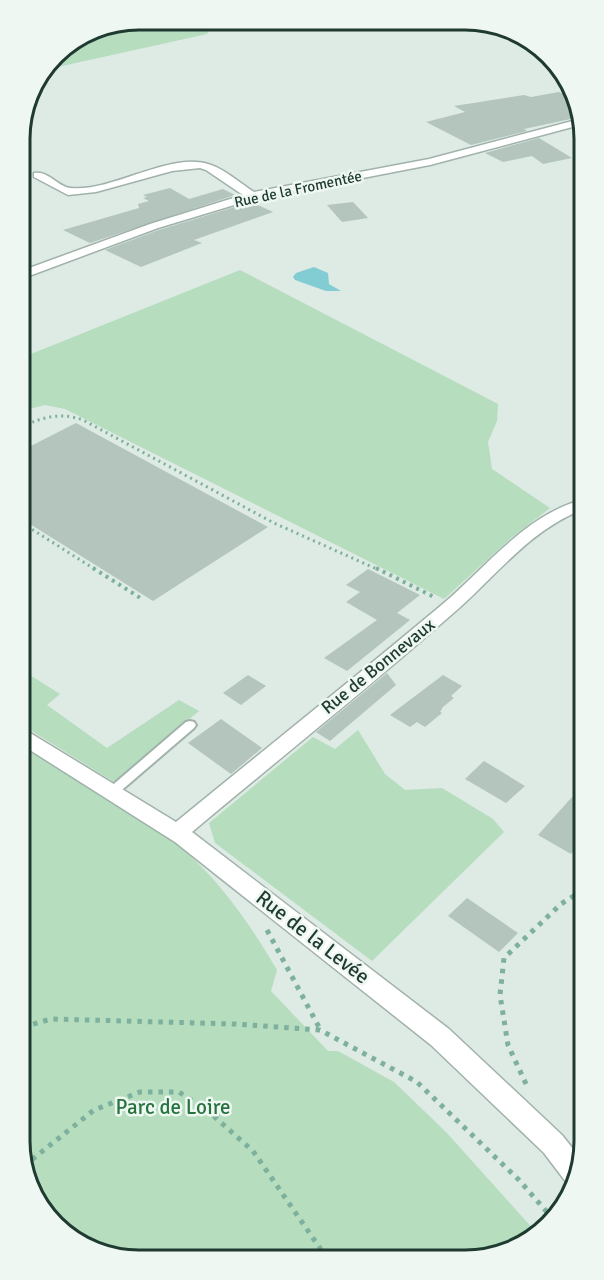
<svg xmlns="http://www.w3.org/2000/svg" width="604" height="1280" font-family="Signika,sans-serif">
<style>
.green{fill:#b5ddbe}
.water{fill:#82ccd3}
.building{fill:#b3c5bd}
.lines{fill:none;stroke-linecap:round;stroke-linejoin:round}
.lane-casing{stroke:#a1b2ab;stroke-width:4}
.street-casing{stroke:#a1b2ab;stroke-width:3}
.path-far2{stroke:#7db09d;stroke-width:3;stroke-dasharray:2 4;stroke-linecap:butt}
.path-far1{stroke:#7db09d;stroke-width:4;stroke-dasharray:3 4.5;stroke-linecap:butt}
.path{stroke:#7db09d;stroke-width:5;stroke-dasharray:4.5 6;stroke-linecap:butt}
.lane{fill:#fff;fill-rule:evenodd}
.street{fill:#fff;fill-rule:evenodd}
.labels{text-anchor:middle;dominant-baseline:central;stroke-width:5;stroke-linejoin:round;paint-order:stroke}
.far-street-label{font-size:15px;fill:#1f3b31;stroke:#eef7f2}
.street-label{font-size:18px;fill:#1f3b31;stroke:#eef7f2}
.near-street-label{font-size:21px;fill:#1f3b31;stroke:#eef7f2}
.near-park-label{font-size:21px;fill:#277340;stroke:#eef7f2}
.rim{fill:none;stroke:#1f3b31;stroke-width:3}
</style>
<rect width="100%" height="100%" fill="#deeae4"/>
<path class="green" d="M139 20H247L210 30 207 34 44 70C73 32 94 28 139 20Z
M240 270 498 404 497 421 488 442 492 469 550 508 511 538 444 599 65 409 45 405 21 411V358Z
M22 670 60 694 47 705 107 748 179 700 199 711 114 782 22 725Z
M358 730 385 774 405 790 442 788 493 819 504 832 372 961 215 843 209 823 313 737 335 749Z
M22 743C75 777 132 808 180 847 220 880 251 926 277 970L271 991 328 1051H338L394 1082 446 1132 535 1231 496 1256 116 1258 60 1231 24 1172Z"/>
<path class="water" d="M314 267 328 273 329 284 341 291H326L295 280 293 277 296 273Z"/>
<path class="building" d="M559 92 577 101 580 108V117L524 129 527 131 471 145 426 122 465 112 454 106 524 95 531 97Z
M539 138 572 158 543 164 532 156 503 162 485 153Z
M170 188 189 199 223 189 235 195 90 243 63 230 139 208 138 204 149 201 143 198 147 197 143 195Z
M251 202 273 212 194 240 202 243 141 267 105 250 159 230Z
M353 202 368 218 342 222 327 205Z
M76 423 268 527 153 601 22 519 21 451Z
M368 569 420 595 397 613 410 620 347 671 324 658 377 620 346 602 360 592 346 585Z
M387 673 396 685 330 741 316 732Z
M248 675 266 686 241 705 223 693Z
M443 675 462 686 451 696 454 698 443 707 440 712 442 713 425 727 417 722 410 727 390 715Z
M221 719 262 748 231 774 188 743Z
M484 761 525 786 506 803 465 779Z
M572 797 583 804V840L571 854 538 835Z
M467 898 518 933 499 952 448 916Z"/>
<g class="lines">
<g class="lane-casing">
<path id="lane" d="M190 721 194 722 196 725 194 728 116 795H108L106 792 108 789 186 722Z"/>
</g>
<g class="street-casing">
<path id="street" d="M477 22C501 21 528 43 549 54L553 60 538 50Z
M580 119V125L430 165 254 199 158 228 21 279V271L150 224 243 195 206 170 200 168 172 171 96 192 68 195 34 177V173C48 170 58 187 71 188 114 192 171 150 211 165 226 170 241 184 254 192L429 159Z
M582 500V510C533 528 496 575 458 609 371 686 280 758 192 832L449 1029 562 1135 581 1159 571 1184 566 1182 544 1153 431 1045 175 842 22 745V728L176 822C265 749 356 677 444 603 486 567 527 514 582 500Z"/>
</g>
<path class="path-far2" d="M21 427C43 417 60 412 83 420L274 523 379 570
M22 523 96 570"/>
<path class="path-far1" d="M93 568 142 599
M376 568 434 597"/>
<path class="path" d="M267 930 320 1029
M23 1027 51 1019 235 1024 320 1030 417 1082 519 1180 553 1219
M526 1084 508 1045 500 995 504 958 561 904 583 890
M24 1166 94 1110 140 1092H179L209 1112 253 1151 326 1257"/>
<use href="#lane" class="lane"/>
<use href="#street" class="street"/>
</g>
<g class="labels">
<g class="far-street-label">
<text transform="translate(298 189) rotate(-12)">Rue de la Fromentée</text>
</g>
<g class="street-label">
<text transform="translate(378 666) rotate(-39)">Rue de Bonnevaux</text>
</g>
<g class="near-street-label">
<text transform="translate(313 937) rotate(38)">Rue de la Levée</text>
</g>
<g class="near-park-label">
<text x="173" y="1107">Parc de Loire</text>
</g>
</g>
<path d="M0 0H604V1280H0ZM139 30H465A109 109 0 0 1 574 139V1141A109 109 0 0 1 465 1250H139A109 109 0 0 1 30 1141V139A109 109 0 0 1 139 30Z" fill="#eef7f2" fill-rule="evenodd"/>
<path class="rim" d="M139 30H465A109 109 0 0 1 574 139V1141A109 109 0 0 1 465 1250H139A109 109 0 0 1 30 1141V139A109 109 0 0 1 139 30Z"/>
</svg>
